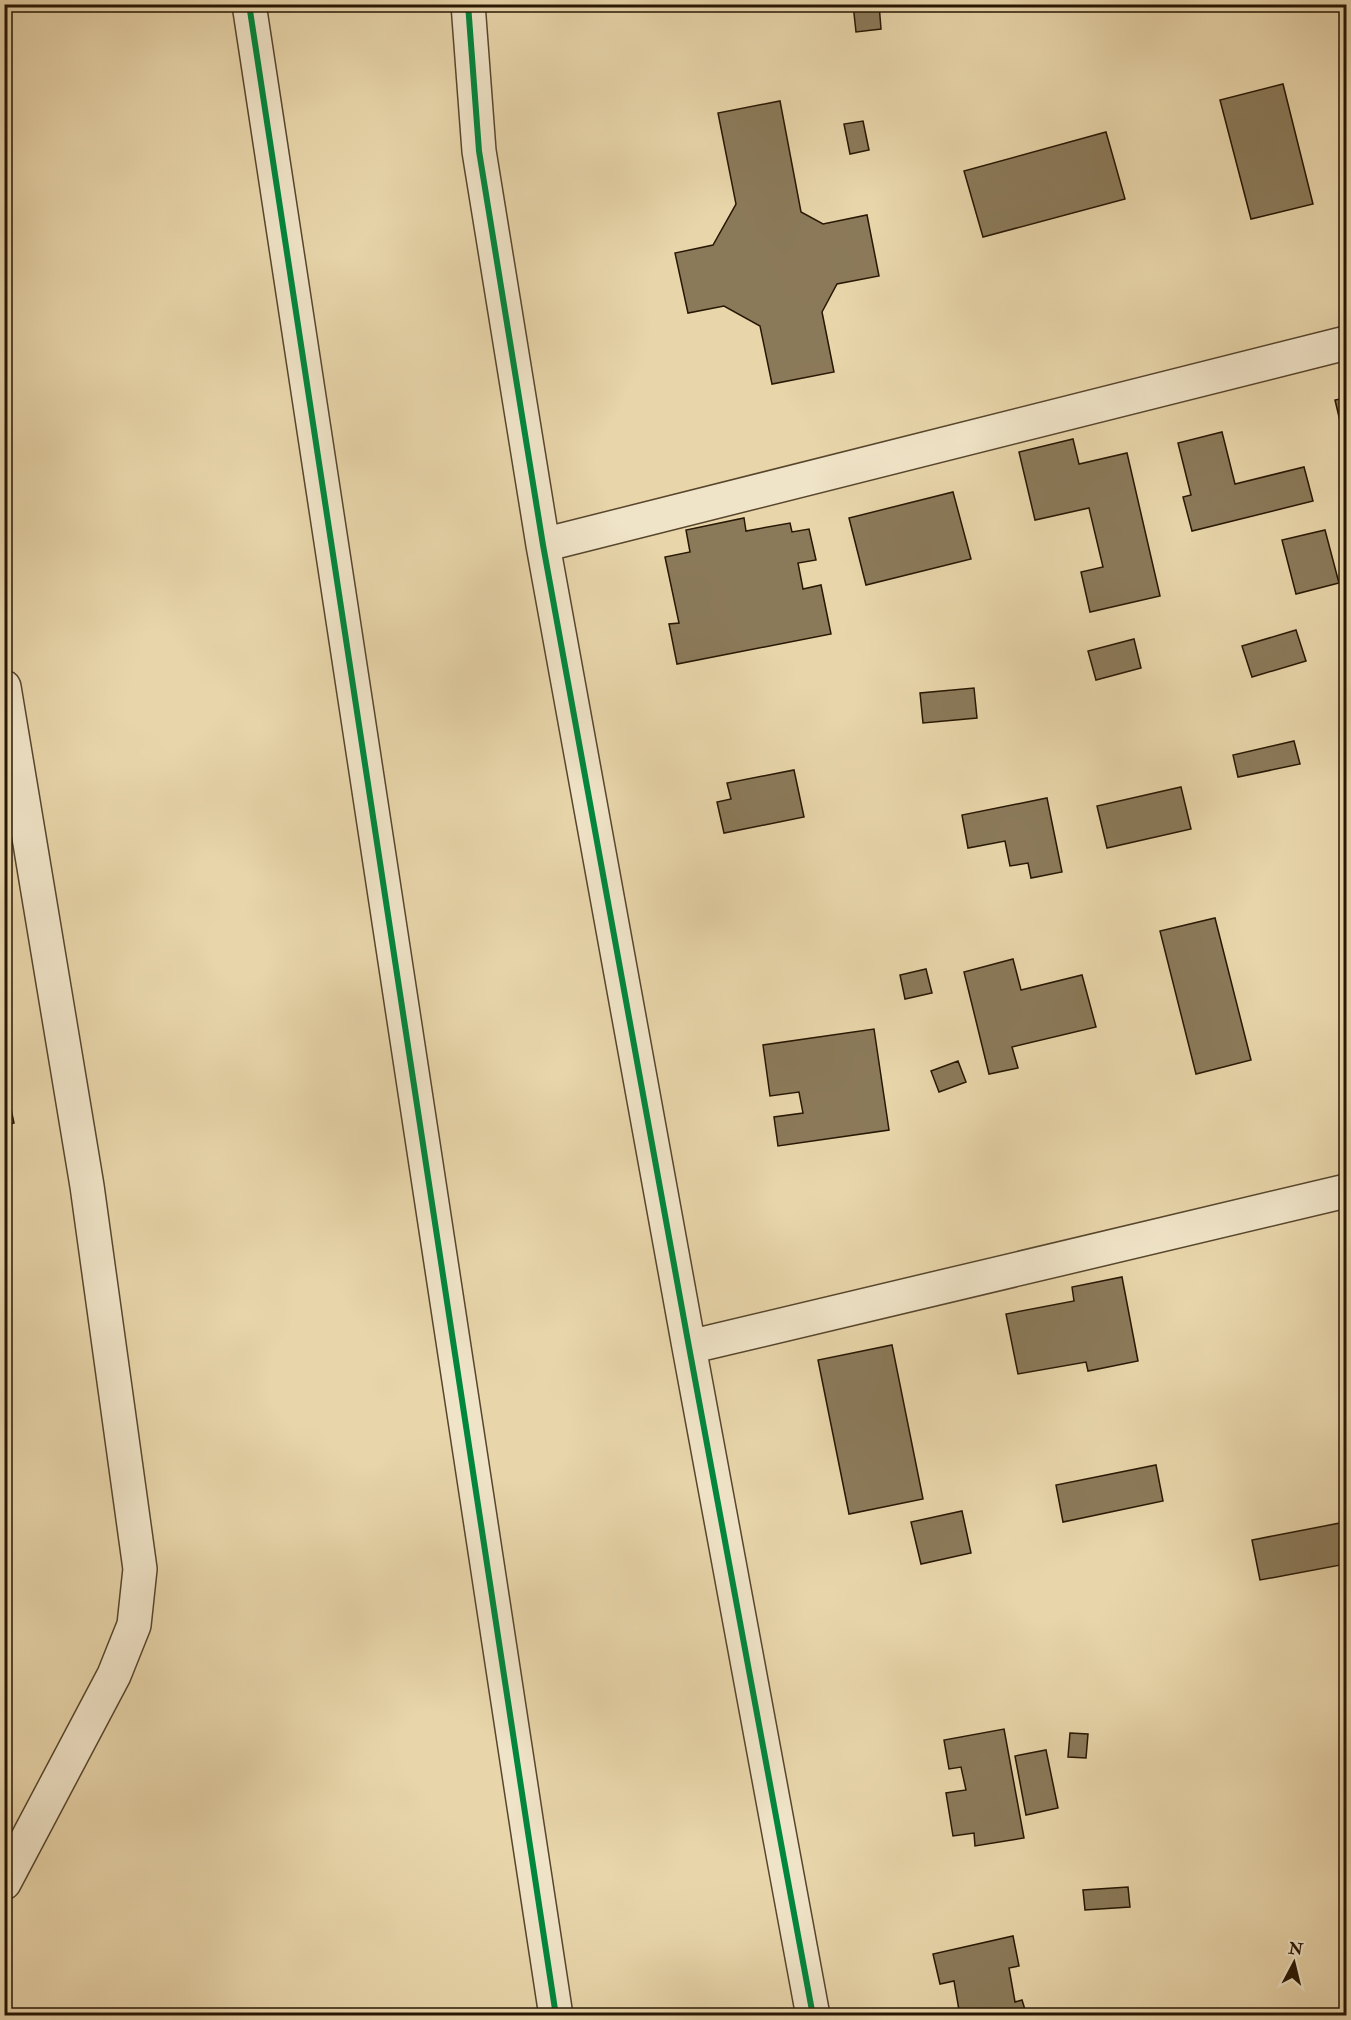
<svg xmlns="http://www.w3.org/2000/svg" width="1351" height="2020" font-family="'IM FELL Double Pica',serif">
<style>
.building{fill:#8b7a5a;stroke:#271703;stroke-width:1.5}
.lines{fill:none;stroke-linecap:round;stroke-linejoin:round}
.minor-casing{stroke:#57462d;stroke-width:36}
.minor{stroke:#f0e4c8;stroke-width:33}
.cycleway-casing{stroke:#f0e4c8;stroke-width:10}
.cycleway{stroke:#00873e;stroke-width:6}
</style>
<rect width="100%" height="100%" fill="#e8d5aa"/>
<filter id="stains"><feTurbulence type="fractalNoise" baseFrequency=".00333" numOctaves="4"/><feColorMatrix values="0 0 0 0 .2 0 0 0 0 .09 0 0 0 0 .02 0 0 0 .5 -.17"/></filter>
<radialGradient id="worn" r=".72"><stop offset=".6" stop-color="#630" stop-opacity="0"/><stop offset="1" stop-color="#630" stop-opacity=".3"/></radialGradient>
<path class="building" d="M853 4H879L881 29 856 32Z
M1283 84 1313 204 1251 219 1220 100Z
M780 101 801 212 823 224 867 215 879 276 837 284 822 312 834 372 772 384 760 326 724 306 688 313 675 253 713 245 736 204 718 113Z
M863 121 869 150 850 154 844 124Z
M1106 132 1125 199 983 237 964 171Z
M1346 398V446L1335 400Z
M1222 432 1235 484 1304 467 1313 501 1192 531 1183 497 1191 495 1178 443Z
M1073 439 1079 464 1127 453 1160 596 1090 612 1081 572 1103 567 1089 508 1035 520 1019 452Z
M953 492 971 559 866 585 849 518Z
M744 518 746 531 790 523 792 532 809 529 816 560 798 563 803 589 821 585 831 634 677 664 669 624 679 623 665 557 690 552 686 530Z
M1325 530 1339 583 1296 594 1282 540Z
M1296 630 1306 661 1252 677 1242 646Z
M1134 639 1141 668 1096 680 1088 651Z
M974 688 977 718 923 723 920 693Z
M1294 741 1300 764 1238 777 1233 755Z
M794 770 804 817 724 833 717 802 731 799 727 783Z
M1181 787 1191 829 1107 848 1097 806Z
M1047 798 1062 872 1031 878 1028 863 1010 866 1005 841 968 848 962 815Z
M1215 918 1251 1060 1196 1074 1160 931Z
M1013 959 1021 990 1082 975 1096 1027 1012 1047 1018 1068 989 1074 964 972Z
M926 969 932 993 905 999 900 975Z
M874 1029 889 1130 778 1146 774 1117 803 1113 799 1092 770 1096 763 1045Z
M958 1061 966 1082 939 1092 931 1071Z
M4 1077 14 1123 4 1126Z
M1122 1277 1138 1361 1088 1371 1086 1362 1018 1374 1006 1314 1074 1301 1072 1287Z
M892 1345 923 1499 849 1514 818 1360Z
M1156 1465 1163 1501 1063 1522 1056 1485Z
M962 1511 971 1553 921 1564 911 1522Z
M1340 1523 1346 1564 1260 1580 1252 1540Z
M1004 1729 1024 1838 975 1846 974 1833 953 1836 946 1793 966 1790 961 1767 949 1769 944 1740Z
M1070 1733 1088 1734 1086 1758 1068 1757Z
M1046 1750 1058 1808 1026 1815 1015 1756Z
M1128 1887 1130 1907 1085 1910 1083 1890Z
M1013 1936 1019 1966 1009 1968 1015 2002 1022 2000 1027 2016H960L954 1981 940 1984 933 1954Z"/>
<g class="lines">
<g class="minor-casing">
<path id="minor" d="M249 4 556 2016
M468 4 479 151 543 545 689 1347 813 2016
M543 545 1346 343
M4 687 87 1186 140 1569 134 1625 114 1675 4 1883
M689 1347 1346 1191"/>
</g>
<use href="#minor" class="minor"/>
<g class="cycleway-casing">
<path id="cycleway" d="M249 4 556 2016
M468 4 479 151 543 545 689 1347 813 2016"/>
</g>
<use href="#cycleway" class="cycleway"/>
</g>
<rect width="1351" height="2020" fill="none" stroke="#e8d5aa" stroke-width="24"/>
<rect x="6" y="6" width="1339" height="2008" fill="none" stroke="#271703" stroke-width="3"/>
<rect x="12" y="12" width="1327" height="1996" fill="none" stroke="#271703" stroke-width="1.5"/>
<g transform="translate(1294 1963) rotate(7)" stroke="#f0e4c8" stroke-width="4.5" paint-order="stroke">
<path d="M0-4.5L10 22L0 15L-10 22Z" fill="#271703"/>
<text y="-9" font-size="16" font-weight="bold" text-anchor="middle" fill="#271703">N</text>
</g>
<rect width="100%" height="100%" filter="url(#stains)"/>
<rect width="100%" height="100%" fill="url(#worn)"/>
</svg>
